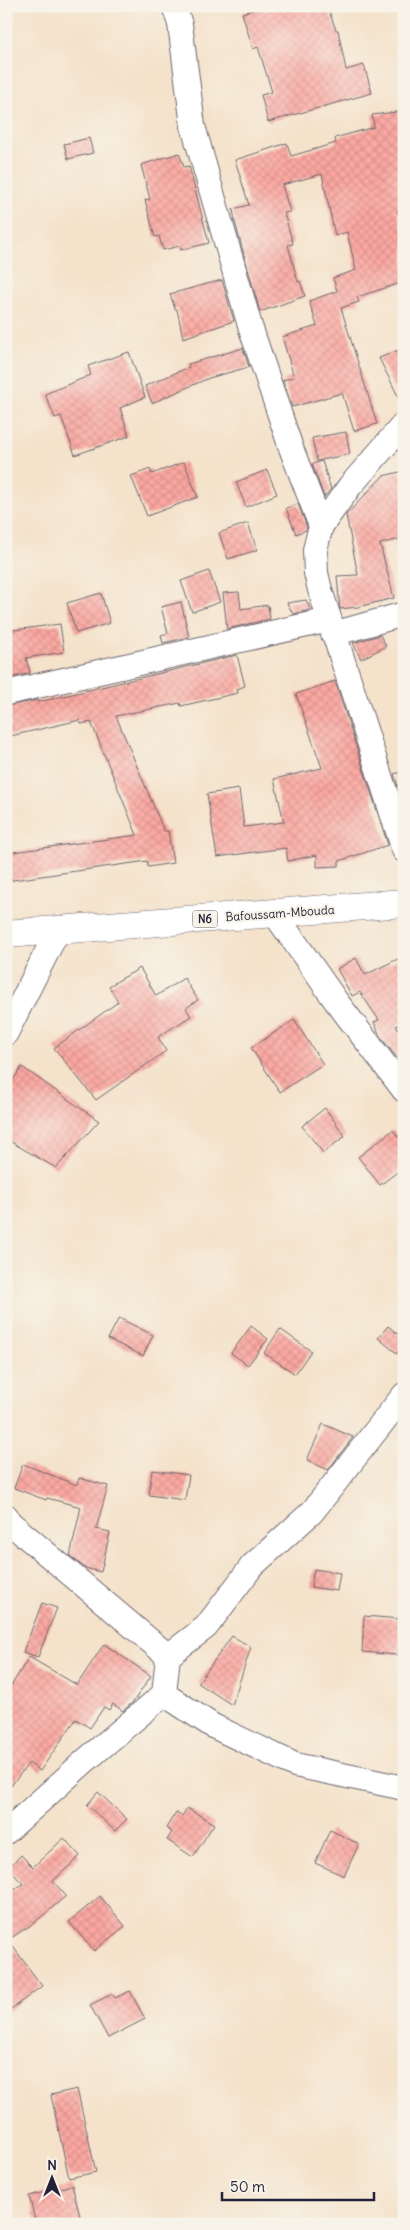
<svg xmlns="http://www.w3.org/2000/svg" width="410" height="2230" font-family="Delius,sans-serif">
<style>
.building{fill:url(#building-cross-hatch)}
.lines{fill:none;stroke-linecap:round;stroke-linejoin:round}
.minor-casing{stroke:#6c656d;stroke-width:26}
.trunk-casing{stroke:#6c656d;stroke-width:29}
.minor{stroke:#fff;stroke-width:24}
.trunk{stroke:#fff;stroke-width:28}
.labels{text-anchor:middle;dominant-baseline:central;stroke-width:4;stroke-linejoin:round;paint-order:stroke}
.shield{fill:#f7f3e8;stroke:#62616f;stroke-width:1}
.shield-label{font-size:11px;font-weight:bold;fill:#22223b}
.street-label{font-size:12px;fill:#22223b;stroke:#f7f3e8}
</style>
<defs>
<pattern id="building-cross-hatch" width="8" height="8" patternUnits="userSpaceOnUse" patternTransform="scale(1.25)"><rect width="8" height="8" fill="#fba7a0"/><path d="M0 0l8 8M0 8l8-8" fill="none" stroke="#d78f8b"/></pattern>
</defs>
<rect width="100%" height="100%" fill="#f7f3e8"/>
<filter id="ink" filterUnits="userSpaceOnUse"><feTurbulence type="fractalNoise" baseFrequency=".02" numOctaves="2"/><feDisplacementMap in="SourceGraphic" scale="10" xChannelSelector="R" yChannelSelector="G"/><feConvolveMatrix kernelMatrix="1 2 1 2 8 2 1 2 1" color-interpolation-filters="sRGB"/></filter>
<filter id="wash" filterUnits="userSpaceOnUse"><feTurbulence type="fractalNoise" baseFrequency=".0096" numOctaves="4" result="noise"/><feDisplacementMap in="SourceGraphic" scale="20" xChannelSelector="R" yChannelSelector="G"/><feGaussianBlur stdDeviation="1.12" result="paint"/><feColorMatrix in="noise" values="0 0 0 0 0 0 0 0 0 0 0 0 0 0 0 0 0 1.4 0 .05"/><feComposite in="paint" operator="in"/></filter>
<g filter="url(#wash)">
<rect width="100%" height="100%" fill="#f4e2ca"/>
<g id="blocks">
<path class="building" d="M265 6H327L336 30H338L346 70 364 65 372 93 268 122 261 95 272 92 258 47 253 49 242 13Z
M404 111V211H397L404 235V282L357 297 359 302 341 308 377 424 354 431 342 393 292 407 283 380 294 377 282 337 317 326 309 301 337 291 333 278 356 270 347 232 335 236 322 174 282 185 290 212 284 213 293 244 288 245 298 282 300 281 305 296 260 312 235 222 233 209 249 205 235 160 287 143 291 156 336 143 335 138 374 127 372 115Z
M89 138 93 153 68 159 64 144Z
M179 153 184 167 189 166 209 243 181 250 180 246 163 250 159 236 155 237 145 200 150 199 141 165Z
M222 280 234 321 183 338 177 309H175L170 294Z
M243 348 249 367 209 378 152 403 145 386 189 367 188 364Z
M404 348V408L379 358Z
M129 352 145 397 120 408 129 436 75 455 61 416 55 418 45 394 91 375 88 366Z
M346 432 350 454 317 461 312 438Z
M322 461 331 489 324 497 312 464Z
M184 462 198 497 147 516 131 476 150 469 152 474Z
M267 470 277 494 246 507 236 482Z
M404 471V538L380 544 394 598 358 607 340 609 337 576 358 575 346 515 383 476Z
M298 504 307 527 306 530 296 534 286 508Z
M248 523 257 550 228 559 219 533Z
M209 571 220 602 192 612 181 581Z
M239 592 241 609 268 605 270 619 227 629 223 593Z
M101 593 110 623 76 633 67 603Z
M306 600 311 610 293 614 287 603Z
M181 602 189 637 163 643 161 635 168 633 161 607Z
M60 624 64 652 26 658 30 673 6 679V631Z
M380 635 386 646 361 659 353 643Z
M237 655 245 686 237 689 238 693 181 706 180 703 116 716 164 831H168L173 863 148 867 147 861 6 881V853L137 835 91 722 81 724 80 720 6 737V706L38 700V702Z
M335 681 388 845 339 861V866L317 867V855L288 861 286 848 217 857 207 794 239 789 244 827 284 822 274 779 322 768 296 694Z
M404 771V804L394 774Z
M404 956V1022L396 1026 404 1038V1067L380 1036 374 1022 379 1020 360 992 352 996 337 969 356 958 365 975Z
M140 968 156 996 184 978 198 1000 186 1008 191 1016 158 1037 166 1051 96 1100 54 1048 118 1002 109 986Z
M294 1020 323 1064 280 1092 251 1048Z
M22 1067 99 1121 56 1168 6 1139V1090Z
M325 1108 345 1136 323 1153 302 1126Z
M393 1130 404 1145V1167L380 1185 358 1157Z
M119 1318 153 1335 143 1356 108 1339Z
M251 1326 268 1339 248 1365 231 1353Z
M388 1326 404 1339V1359L378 1338Z
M280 1329 311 1351 295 1374 264 1353Z
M323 1424 353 1437 328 1470 307 1460Z
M23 1464 77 1485 79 1478 108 1486 96 1529 110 1532 101 1572 85 1568 70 1556 81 1507 47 1498 46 1500 14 1488Z
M152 1470 189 1475 185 1500 149 1495Z
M314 1569 340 1573 337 1591 311 1587Z
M42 1603 57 1608 38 1657 23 1652Z
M364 1616 401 1619 398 1655 362 1652Z
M232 1636 251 1647 232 1705 198 1683Z
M104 1644 151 1676 133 1702 123 1711 113 1704 109 1710 104 1707 90 1728 76 1719 40 1771 29 1763 6 1792V1694L29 1657 77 1685Z
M98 1792 127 1819 115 1831 87 1805Z
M187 1808 214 1824 193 1857 167 1840 172 1832 166 1828 176 1812 182 1816Z
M330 1830 359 1844 344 1876 315 1863Z
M64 1838 80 1856 53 1881 66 1896 34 1923 8 1940 42 1986 6 2013V1895L23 1884 8 1868 21 1855 33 1867Z
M100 1896 125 1926 94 1951 69 1922Z
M130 1991 145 2019 108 2038 90 2005 112 1994 115 1998Z
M77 2089 96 2172 69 2178 51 2095Z
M72 2185 82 2224H36L29 2196Z"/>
</g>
</g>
<g filter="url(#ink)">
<use href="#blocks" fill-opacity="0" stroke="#6c656d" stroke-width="1"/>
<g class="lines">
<g class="minor-casing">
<path id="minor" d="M174 6 180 24 193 126 250 326 291 448 321 526
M404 424 350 486 321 526 315 550 316 573 320 590 404 850
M333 634 404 614
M6 693 329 620
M275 914 336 1001 404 1090
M6 1033 58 930
M6 1516 9 1522 168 1656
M164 1694 213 1726 295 1765 404 1788
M6 1832 85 1761 164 1694 168 1656 206 1627 252 1566 312 1512 404 1395"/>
</g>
<g class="trunk-casing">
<path id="trunk" d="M6 934 404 903"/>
</g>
<use href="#minor" class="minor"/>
<use href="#trunk" class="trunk"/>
</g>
</g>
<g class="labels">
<rect class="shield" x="192.5" y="910.5" width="25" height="17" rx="4"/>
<g class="shield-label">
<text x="205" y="919">N6</text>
</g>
<g class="street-label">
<text transform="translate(280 913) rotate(-4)">Bafoussam-Mbouda</text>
</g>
</g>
<rect width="410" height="2230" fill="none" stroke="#f7f3e8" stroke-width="25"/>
<g transform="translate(52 2178)" stroke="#f7f3e8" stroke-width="4" paint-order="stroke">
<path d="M0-4L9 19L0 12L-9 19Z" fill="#22223b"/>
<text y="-8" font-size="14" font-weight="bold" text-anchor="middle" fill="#22223b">N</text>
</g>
<path d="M222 2192v8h152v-8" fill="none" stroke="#22223b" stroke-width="2.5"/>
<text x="230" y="2192" font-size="15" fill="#22223b" stroke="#f7f3e8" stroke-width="4" paint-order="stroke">50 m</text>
</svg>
